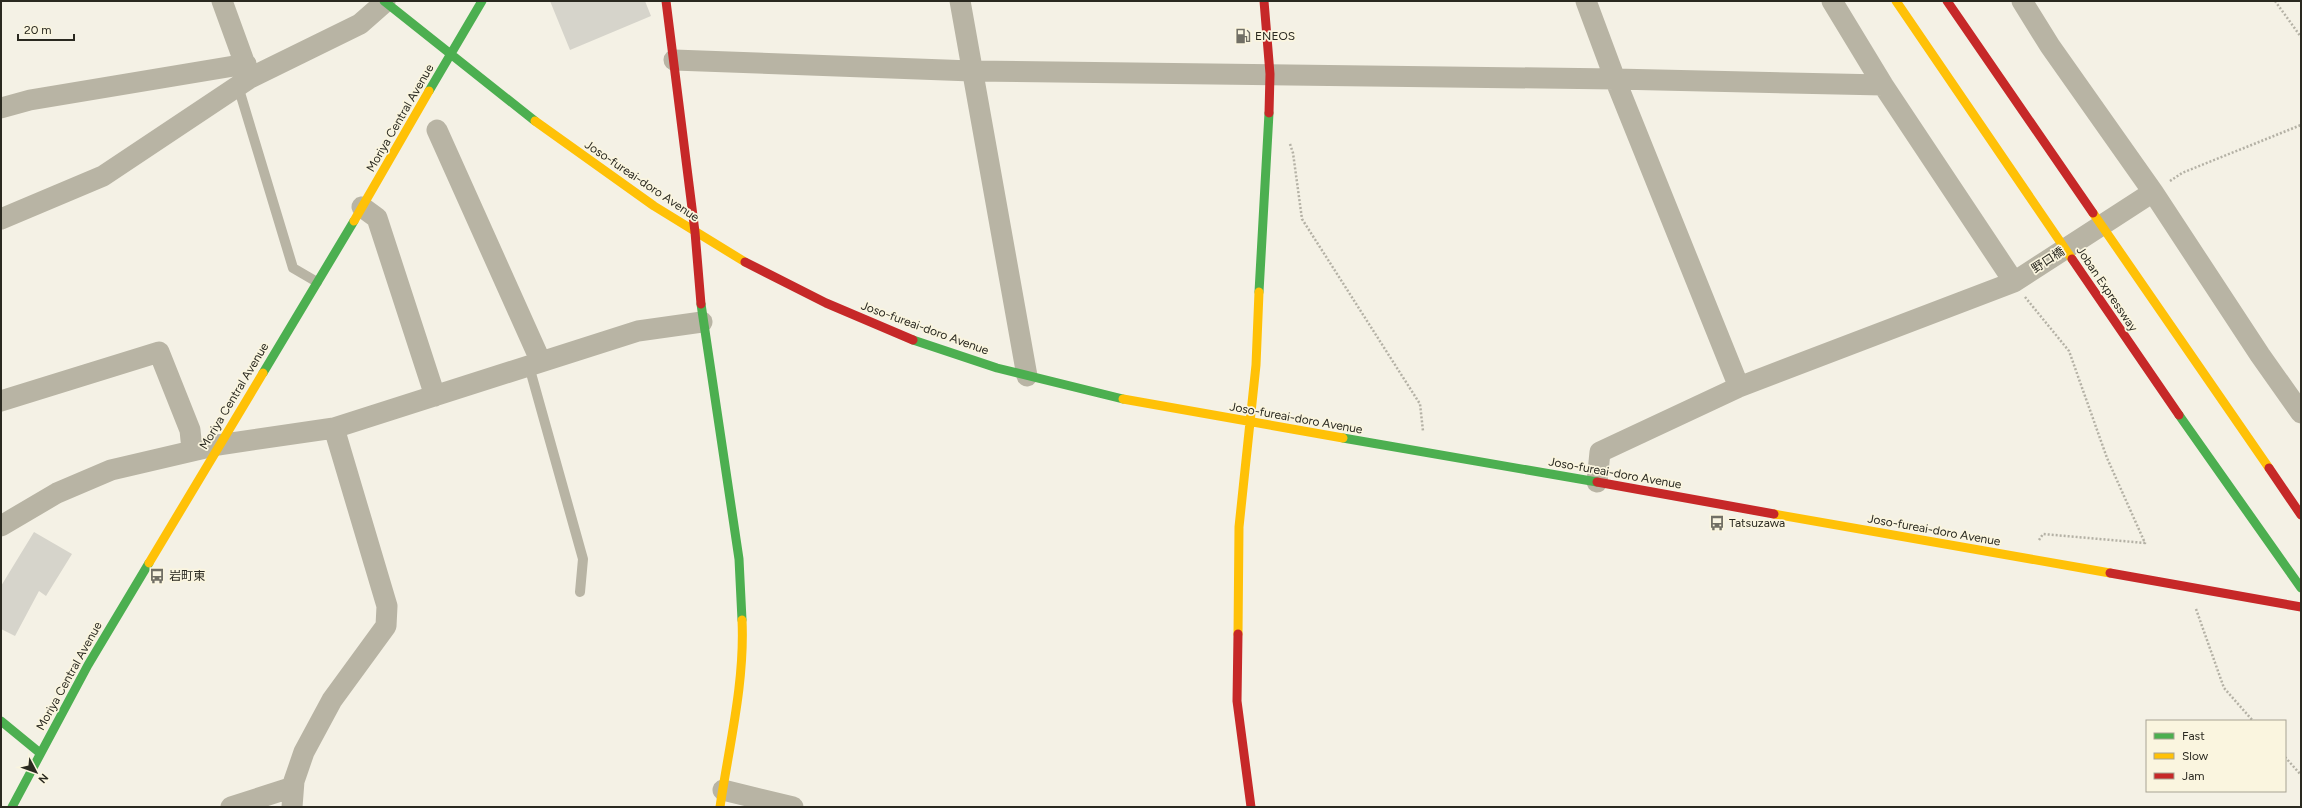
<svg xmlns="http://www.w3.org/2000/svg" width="2302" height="808" font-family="Figtree,'Noto Sans JP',sans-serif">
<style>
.building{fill:#d6d4cb}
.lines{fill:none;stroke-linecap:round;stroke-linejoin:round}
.path{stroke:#b4b1a5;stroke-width:2.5;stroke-dasharray:2 2;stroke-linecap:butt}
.lane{stroke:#b8b4a4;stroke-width:10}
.street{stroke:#b8b4a4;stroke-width:21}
.fast{stroke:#4caf50;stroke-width:9}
.slow{stroke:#ffc107;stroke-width:9}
.jam{stroke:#c62828;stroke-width:9}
.labels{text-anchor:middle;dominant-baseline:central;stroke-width:3.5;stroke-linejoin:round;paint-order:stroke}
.poi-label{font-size:12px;fill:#2a2920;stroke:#faf5df;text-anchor:start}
.street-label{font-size:12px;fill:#2a2920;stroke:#faf5df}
</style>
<rect width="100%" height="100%" fill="#f4f1e5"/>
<path class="building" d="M550 1H645L651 16 570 50Z
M34 532 72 554 46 596 39 591 15 636 1 629V586Z"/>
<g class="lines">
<path class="path" d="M2275 1 2301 37
M1290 144 1293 153 1302 219 1420 404 1423 431
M2170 181 2182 173 2301 125
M2025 297 2069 351 2107 458 2145 543 2043 534 2039 540
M2196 609 2224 688 2253 721
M2285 757 2301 775"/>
<path class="lane" d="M238 86 293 268 317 282
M529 366 583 559 580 592"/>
<path class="street" d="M222 1 250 78
M960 1 1027 376
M1586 1 1615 79 1739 387
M1832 1 1883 85 2014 282
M674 60 972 71 1615 79 1883 85
M1 108 30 100 246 64
M437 130 541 362
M2153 192 2260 355 2301 413
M362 207 377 218 435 396
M1 219 103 176 250 78 360 24 385 2
M1 401 159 352 190 430 192 450
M1597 482 1600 452 1739 387 2014 282 2153 192 2050 46 2022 1
M1 526 57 493 111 470 218 445 334 428 638 331 702 322
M723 790 793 807
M231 807 293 787
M292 807 294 781 304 752 332 700 386 626 387 606 334 428"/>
<path class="fast" d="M384 1 535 121
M429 91 482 1
M1259 292 1269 113
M701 304 739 559 742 620
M913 340 997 368 1123 399
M263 373 354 221
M2179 415 2301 588
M1343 438 1597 482
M1 721 40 753
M12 807 88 665 149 563"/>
<path class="slow" d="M1896 1 2072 259
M535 121 654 206 745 262
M2093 213 2269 468
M354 221 429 91
M1123 399 1343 438
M1774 514 2110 573
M149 563 263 373
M1238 634 1239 527 1256 365 1259 292
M720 807C729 746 745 682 742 620"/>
<path class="jam" d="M666 1 695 232 701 304
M1264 1 1270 74 1269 113
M1947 1 2093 213
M2072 259 2179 415
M745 262 826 303 913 340
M2269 468 2301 515
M1597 482 1774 514
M2110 573 2301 607
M1238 634 1237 701 1251 807"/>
</g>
<defs>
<g id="fuel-bare" transform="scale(1.2)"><path d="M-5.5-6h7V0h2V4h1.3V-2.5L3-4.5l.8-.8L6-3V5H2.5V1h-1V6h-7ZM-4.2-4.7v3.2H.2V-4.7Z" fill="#716f65" stroke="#faf5df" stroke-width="2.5" paint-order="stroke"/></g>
<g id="bus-bare" transform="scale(1.2)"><path d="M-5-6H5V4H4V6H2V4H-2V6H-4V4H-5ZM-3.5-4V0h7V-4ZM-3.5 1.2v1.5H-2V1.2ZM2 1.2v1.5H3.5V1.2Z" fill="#716f65" stroke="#faf5df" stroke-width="2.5" paint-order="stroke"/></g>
</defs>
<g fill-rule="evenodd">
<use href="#fuel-bare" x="1243" y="36"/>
<use href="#bus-bare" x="1717" y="523"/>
<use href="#bus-bare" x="157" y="576"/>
</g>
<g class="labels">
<g class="poi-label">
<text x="1255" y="36">ENEOS</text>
<text x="1729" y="523">Tatsuzawa</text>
<text x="169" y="576">岩町東</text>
</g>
<g class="street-label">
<text transform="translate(400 118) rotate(-60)">Moriya Central Avenue</text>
<text transform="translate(642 181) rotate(34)">Joso-fureai-doro Avenue</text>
<text transform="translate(2048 260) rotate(-33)">野口橋</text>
<text transform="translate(2107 289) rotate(56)">Joban Expressway</text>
<text transform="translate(925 328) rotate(20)">Joso-fureai-doro Avenue</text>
<text transform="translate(234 396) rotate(-59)">Moriya Central Avenue</text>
<text transform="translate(1296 418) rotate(10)">Joso-fureai-doro Avenue</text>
<text transform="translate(1615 473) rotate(10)">Joso-fureai-doro Avenue</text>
<text transform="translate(1934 530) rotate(10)">Joso-fureai-doro Avenue</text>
<text transform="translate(69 676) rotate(-61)">Moriya Central Avenue</text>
</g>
</g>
<rect width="2302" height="808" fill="none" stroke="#2a2920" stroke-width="4"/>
<rect x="2146" y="720" width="140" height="72" fill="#faf5df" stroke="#a7a393"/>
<rect x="2154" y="733" width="20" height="6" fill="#4caf50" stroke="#a7a393"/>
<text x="2182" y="740" font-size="12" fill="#2a2920">Fast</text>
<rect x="2154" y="753" width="20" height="6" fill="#ffc107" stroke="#a7a393"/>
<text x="2182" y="760" font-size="12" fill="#2a2920">Slow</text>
<rect x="2154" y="773" width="20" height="6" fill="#c62828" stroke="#a7a393"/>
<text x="2182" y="780" font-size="12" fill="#2a2920">Jam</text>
<g transform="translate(36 772) rotate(131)" stroke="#faf5df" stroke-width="3" paint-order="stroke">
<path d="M0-3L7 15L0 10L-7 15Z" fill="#2a2920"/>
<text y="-6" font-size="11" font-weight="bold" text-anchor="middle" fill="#2a2920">N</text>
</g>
<path d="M18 34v6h56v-6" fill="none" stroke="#2a2920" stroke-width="2"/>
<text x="24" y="34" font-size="12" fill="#2a2920" stroke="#faf5df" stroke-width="3" paint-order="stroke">20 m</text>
</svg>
